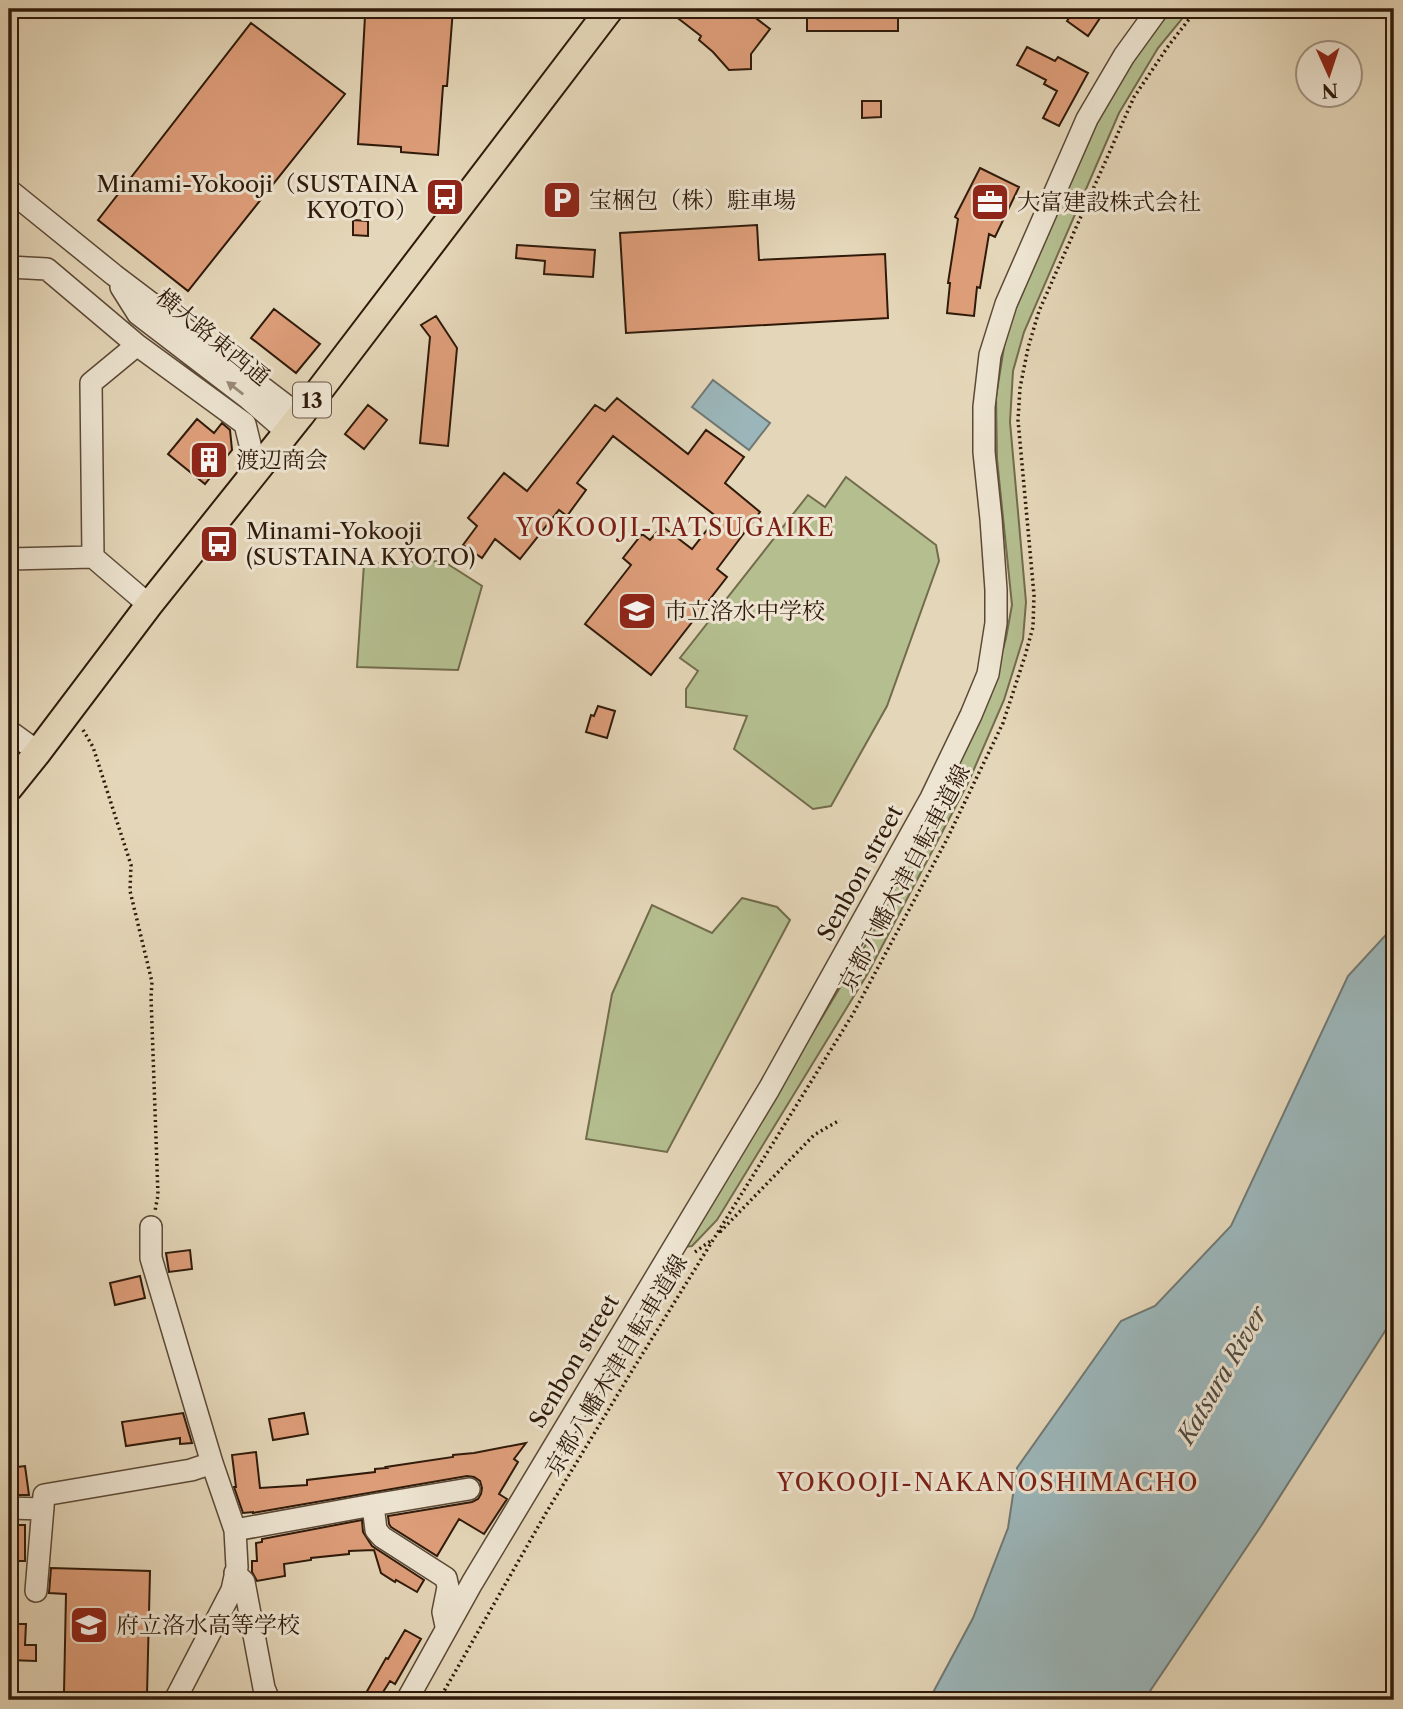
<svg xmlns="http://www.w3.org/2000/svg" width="1403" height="1709" font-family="'Libre Caslon Text','Noto Serif JP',serif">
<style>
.green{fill:#b4be8f;stroke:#726c4c;stroke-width:2}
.water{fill:#9bb6ba;stroke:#707874;stroke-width:2}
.building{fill:#de9e7a;stroke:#2f1a0a;stroke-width:2}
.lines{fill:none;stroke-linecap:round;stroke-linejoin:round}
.minor-casing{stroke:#5c4936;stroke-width:24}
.major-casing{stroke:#2f1a0a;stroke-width:30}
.path{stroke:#2f1a0a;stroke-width:3.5;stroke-dasharray:2 3.5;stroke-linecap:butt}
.minor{stroke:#ede4d1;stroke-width:21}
.major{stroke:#e4d6b8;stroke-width:26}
.oneway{fill:#988977}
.labels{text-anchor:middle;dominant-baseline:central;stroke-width:6;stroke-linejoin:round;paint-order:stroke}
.shield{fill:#ede4d1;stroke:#685746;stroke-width:2}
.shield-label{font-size:21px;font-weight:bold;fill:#2f1a0a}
.poi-label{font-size:23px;fill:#2f1a0a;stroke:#ede4d1;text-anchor:start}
.street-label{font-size:23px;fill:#2f1a0a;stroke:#ede4d1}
.neighbourhood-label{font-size:24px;letter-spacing:2px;fill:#7a1f14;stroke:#ede4d1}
.water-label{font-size:24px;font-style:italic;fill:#4f493f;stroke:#ede4d1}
</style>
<rect width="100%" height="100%" fill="#e4d6b8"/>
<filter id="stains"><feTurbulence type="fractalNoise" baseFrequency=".00286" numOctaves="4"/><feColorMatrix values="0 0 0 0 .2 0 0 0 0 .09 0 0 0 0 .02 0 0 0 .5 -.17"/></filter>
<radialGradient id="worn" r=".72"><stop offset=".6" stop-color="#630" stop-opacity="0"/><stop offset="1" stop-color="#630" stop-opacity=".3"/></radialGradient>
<path class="green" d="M1167 9H1190L1158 48 1119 113 1024 332 1013 371 1010 422 1026 602 1023 639 1004 700 968 783 868 973 717 1220 692 1246 684 1247 874 931 990 697 1006 638 1012 605 997 459 996 397 1007 328 1107 100Z
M846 477 936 545 939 561 887 706 831 806 813 809 734 749 747 716 686 707V689L698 671 680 658 808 495 825 507Z
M443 561 482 586 458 670 357 667 364 564Z
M742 898 777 907 790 920 667 1152 586 1139 612 994 652 905 712 933Z"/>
<path class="water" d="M713 380 770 423 749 450 692 407Z
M1394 926V1317L1261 1526 1144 1700H929L973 1618 1008 1528 1017 1468 1121 1321 1155 1306 1231 1226 1348 976Z"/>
<path class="building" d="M408 9H453L447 86H443L438 155 401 152V147L358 144 365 16 408 18Z
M666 9H744L770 29 751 54V69L729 70 713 52 699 40 701 36Z
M807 9H898V31H807Z
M1075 9H1106L1088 36 1067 21Z
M251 23 345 94 188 291 98 220Z
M1027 47 1055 61 1058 57 1088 73 1059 126 1043 118 1057 91 1044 84 1046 80 1017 65Z
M862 101H881V117L862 118Z
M980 168 1019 187 995 237 989 234 980 288 977 287 974 316 947 313 950 283H948L958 219 955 217Z
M353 220 368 221V236L353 235Z
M757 225 759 260 885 254 888 318 626 333 620 233Z
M517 245 595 250 593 277 544 274 545 261 516 258Z
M274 309 320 344 296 373 251 338Z
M436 316 457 348 448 446 420 443 430 337 421 325Z
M617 398 688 454 706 430 744 457 725 483 760 512 717 569 727 577 651 675 585 624 631 565 623 558 642 534 650 540 662 526 692 549 717 517 613 436 577 483 586 490 567 516 559 510 520 559 495 539 482 558 463 545 477 526 468 518 504 473 527 491 595 405 605 411Z
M368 405 387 420 364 449 345 434Z
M197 419 214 433 222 423 230 430 232 450 205 484 168 454Z
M598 706 615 711 607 738 586 732 591 715 594 716Z
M190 1250 192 1269 169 1272 166 1253Z
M140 1276 145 1298 115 1305 110 1283Z
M183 1413 192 1443 180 1444V1438L126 1446 122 1422Z
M304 1413 308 1434 273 1440 269 1419Z
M526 1443 514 1459 518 1462 499 1494 507 1499 484 1534 459 1519 437 1556 391 1527 389 1524 388 1516 472 1502 478 1499 481 1494 482 1488 480 1481 474 1477 467 1476 253 1513V1512L243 1513 234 1487H236L232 1455 256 1452 260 1488 307 1485V1480L375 1472V1469L387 1468 386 1467 453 1457V1455L474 1453Z
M25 1466 29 1495H9V1468Z
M362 1520 363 1532 372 1546 424 1580 417 1592 396 1580 395 1582 381 1573 374 1550 349 1551V1554L311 1558V1560L284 1564 285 1576 257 1581 252 1572V1561H257L256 1543 262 1542V1539Z
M9 1525H25V1561H9Z
M51 1568 150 1571 147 1695 64 1693 66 1594 49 1593Z
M9 1624H26L25 1645H36V1661L9 1660Z
M405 1630 421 1639 395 1684 390 1681 378 1700H362L386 1658 388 1659Z"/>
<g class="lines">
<g class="minor-casing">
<path id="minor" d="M9 190 114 275 300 416
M9 267 47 269 137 345
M121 287 138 314 249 399 287 432
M93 557 91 383 137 345 245 424 256 469
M9 559 93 557 149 605
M9 731 38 752
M151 1227V1258L212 1463 235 1530 237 1567 232 1590 175 1700
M373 1505 376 1530 382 1537 446 1578 448 1587 443 1612 446 1626
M9 1508 43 1509
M235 1530 373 1505 469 1489
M235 1573 244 1582 264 1688 269 1700
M36 1591 44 1495 191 1470 212 1463
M407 1700 472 1583 769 1089 931 798 971 715 988 674 996 623V590L991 519 984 452V407L990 355 1006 304 1087 119 1124 56 1158 9"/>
</g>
<g class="major-casing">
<path id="major" d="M9 788 38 752 149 605 300 416 610 9"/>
</g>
<path class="path" d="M83 730 93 747 131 865 130 891 152 982 151 997 158 1195 155 1211
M720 1232 814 1135 840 1120
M695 1252 712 1240
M439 1700 546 1513 635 1366 853 1014 946 841 1003 723 1025 656 1033 627 1034 595 1018 420 1020 388 1028 348 1039 311 1134 97 1169 45 1197 9"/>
<use href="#minor" class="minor"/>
<use href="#major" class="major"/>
</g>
<defs><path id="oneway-solid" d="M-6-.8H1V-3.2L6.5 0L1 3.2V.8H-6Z" transform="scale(1.75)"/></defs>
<use class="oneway" href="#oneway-solid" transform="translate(235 388) rotate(-142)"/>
<defs>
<g id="bus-square" transform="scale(2.0125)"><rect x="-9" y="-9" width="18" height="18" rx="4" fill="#8f2418" stroke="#ede4d1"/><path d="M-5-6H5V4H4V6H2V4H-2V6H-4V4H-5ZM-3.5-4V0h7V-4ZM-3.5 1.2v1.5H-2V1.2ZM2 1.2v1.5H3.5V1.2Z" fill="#fff"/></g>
<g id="parking-square" transform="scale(2.0125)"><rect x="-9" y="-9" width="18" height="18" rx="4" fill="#8f2418" stroke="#ede4d1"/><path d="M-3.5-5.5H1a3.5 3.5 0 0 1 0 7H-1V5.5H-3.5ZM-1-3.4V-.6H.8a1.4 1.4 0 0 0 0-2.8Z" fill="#fff"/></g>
<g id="office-square" transform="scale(2.0125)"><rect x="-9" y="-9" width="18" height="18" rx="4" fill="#8f2418" stroke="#ede4d1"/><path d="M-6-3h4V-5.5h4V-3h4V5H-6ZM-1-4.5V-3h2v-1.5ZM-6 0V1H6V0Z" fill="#fff"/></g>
<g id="building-square" transform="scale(2.0125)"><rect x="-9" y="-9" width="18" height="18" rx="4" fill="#8f2418" stroke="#ede4d1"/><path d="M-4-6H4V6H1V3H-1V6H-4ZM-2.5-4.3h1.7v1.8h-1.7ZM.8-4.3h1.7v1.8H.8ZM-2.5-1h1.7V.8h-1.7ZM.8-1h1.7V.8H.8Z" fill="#fff"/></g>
<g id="school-square" transform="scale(2.0125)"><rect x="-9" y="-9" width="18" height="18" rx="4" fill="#8f2418" stroke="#ede4d1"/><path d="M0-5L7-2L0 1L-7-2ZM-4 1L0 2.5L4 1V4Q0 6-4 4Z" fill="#fff"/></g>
</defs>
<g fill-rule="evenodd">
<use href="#bus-square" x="445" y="197"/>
<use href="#parking-square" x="562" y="200"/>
<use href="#office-square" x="990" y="202"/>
<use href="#building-square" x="209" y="460"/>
<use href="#bus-square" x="219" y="544"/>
<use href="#school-square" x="637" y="611"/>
<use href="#school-square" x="89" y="1625"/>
</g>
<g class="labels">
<rect class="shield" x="293" y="382.5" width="38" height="35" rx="5"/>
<g class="shield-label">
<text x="312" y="400">13</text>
</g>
<g class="poi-label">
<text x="418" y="184" text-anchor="end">Minami-Yokooji（SUSTAINA<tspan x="418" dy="26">KYOTO）</tspan></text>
<text x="589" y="200">宝梱包（株）駐車場</text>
<text x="1017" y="202">大富建設株式会社</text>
<text x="236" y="460">渡辺商会</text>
<text x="246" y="531">Minami-Yokooji<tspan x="246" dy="26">(SUSTAINA KYOTO)</tspan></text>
<text x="664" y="611">市立洛水中学校</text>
<text x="116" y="1625">府立洛水高等学校</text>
</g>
<g class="street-label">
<text transform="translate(213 337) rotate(39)">横大路東西通</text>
<text transform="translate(860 873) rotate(-61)">Senbon street</text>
<text transform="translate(904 878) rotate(-62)">京都八幡木津自転車道線</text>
<text transform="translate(574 1361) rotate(-59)">Senbon street</text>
<text transform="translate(616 1365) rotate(-59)">京都八幡木津自転車道線</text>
</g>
<g class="neighbourhood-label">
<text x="676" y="527">YOKOOJI-TATSUGAIKE</text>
<text x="988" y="1482">YOKOOJI-NAKANOSHIMACHO</text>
</g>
<g class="water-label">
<text transform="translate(1222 1375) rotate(-60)">Katsura River</text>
</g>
</g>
<rect width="1403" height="1709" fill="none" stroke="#e4d6b8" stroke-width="35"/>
<rect x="10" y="10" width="1382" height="1688" fill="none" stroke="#2f1a0a" stroke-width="3.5"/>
<rect x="18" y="18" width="1368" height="1674" fill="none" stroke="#2f1a0a" stroke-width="2"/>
<g transform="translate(1329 74) rotate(177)"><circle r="33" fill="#ede4d1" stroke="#a19381" stroke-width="2"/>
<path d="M0-5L12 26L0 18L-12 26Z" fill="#8f2418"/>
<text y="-10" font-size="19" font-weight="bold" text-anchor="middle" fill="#2f1a0a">N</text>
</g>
<rect width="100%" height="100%" filter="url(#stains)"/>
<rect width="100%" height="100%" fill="url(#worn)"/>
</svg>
